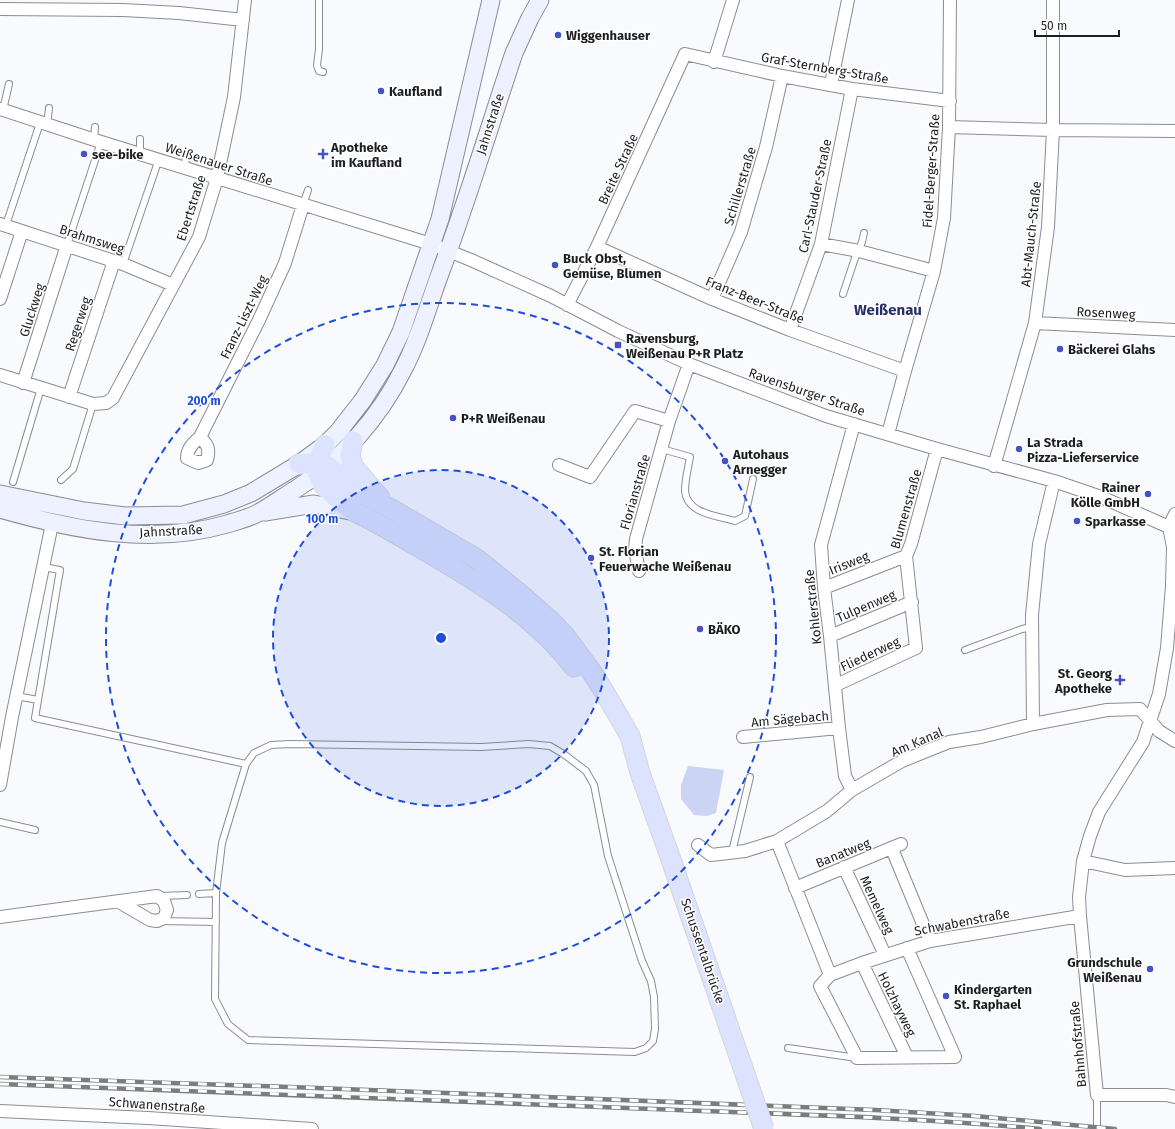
<svg xmlns="http://www.w3.org/2000/svg" width="1175" height="1129" font-family="'Fira Sans',sans-serif">
<style>
.green{fill:#cbd4f2}
.lines{fill:none;stroke-linecap:round;stroke-linejoin:round}
.service-casing{stroke:#8b8d92;stroke-width:8}
.minor-casing{stroke:#8b8d92;stroke-width:14}
.secondary-casing{stroke:#8b8d92;stroke-width:19}
.primary-casing{stroke:#d6d6d7;stroke-width:21}
.service{stroke:#fff;stroke-width:6}
.minor{stroke:#fff;stroke-width:12}
.secondary{stroke:#eef1ff;stroke-width:17}
.primary{stroke:#dce3fe;stroke-width:19}
.rail-casing{stroke:#7b7c7e;stroke-width:4.5}
.rail{stroke:#fff;stroke-width:3;stroke-dasharray:9;stroke-linecap:butt}
.primary-bridge-casing{stroke:#d6d6d7;stroke-width:21;stroke-linecap:butt}
.primary-bridge{stroke:#dce3fe;stroke-width:19}
.ring{fill:none;stroke:#1d4ed8;stroke-width:2;stroke-dasharray:7 5}
.poi-dot{fill:#4452c6;stroke:#fff;stroke-width:1.5}
.labels{text-anchor:middle;dominant-baseline:central;stroke-width:3;stroke-linejoin:round;paint-order:stroke}
.poi-label{font-size:13px;font-weight:bold;fill:#1d1e20;stroke:#fff;text-anchor:start}
.street-label{font-size:13px;fill:#1d1e20;stroke:#fff}
.quarter-label{font-size:15px;font-weight:bold;fill:#27306a;stroke:#fff}
.centre{fill:#1d4ed8;stroke:#fff;stroke-width:2}
.ring-label{font-size:12px;text-anchor:middle;font-weight:bold;fill:#1d4ed8;stroke:#fff;stroke-width:3;stroke-linejoin:round;paint-order:stroke}
</style>
<rect width="100%" height="100%" fill="#f9fafe"/>
<path class="green" d="M432 261H435V267L395 375 344 444 342 440C360 419 377 398 391 373 410 339 420 299 432 261Z
M688 766 724 770 716 813 707 816 694 815 681 799V785Z"/>
<g class="lines">
<g class="service-casing">
<path id="service" d="M319 0V49L317 65 319 71 323 72
M3 110 9 84
M47 125 49 108
M94 140 95 127
M140 154V139
M185 168 186 154
M303 205 308 190
M6 225 40 123
M67 245 101 142
M123 264 159 159
M843 294 855 258 862 242 864 233
M662 449 690 457C688 468 685 480 685 491 687 514 718 516 735 521L745 516 753 479
M61 480 73 469 93 404
M13 482 41 388
M43 567 60 570 35 718 246 764
M965 650 1022 629 1032 627
M16 696 38 700
M290 744 481 747 529 744 550 746 565 755 586 771 594 785 608 856 642 961 651 981 654 997 655 1029 653 1041 646 1048 635 1052 248 1040 228 1024 215 999 216 893 222 843 246 764 254 753 271 745Z
M0 822 35 830
M732 852 750 777
M199 894 216 893
M159 896 187 895
M161 921 216 922
M788 1048 857 1058
M1097 1129V1095"/>
</g>
<g class="minor-casing">
<path id="minor" d="M0 9 123 10 179 13 243 20
M714 62 733 0
M831 84 848 0
M0 109 101 142 431 244 471 260 551 296 618 331 689 364 826 416 937 449 1054 481 1101 497 1169 527
M949 127 1053 130 1175 131
M0 224 123 264 173 285
M821 244 859 251 934 271
M597 247 712 299 790 330 905 371
M0 299 22 231
M712 299 741 232 766 147 782 76
M567 305 597 247 685 54 782 76 852 89 950 101
M1035 323 1175 330
M790 330 821 244 852 89
M0 375 93 404 106 403 113 398 199 237 217 178 234 97 245 0
M23 383 67 245
M69 397 114 261
M888 434 905 371 934 271 944 218 949 127 950 0
M200 437C208 445 210 449 207 460L198 463 187 458C187 449 193 443 200 437L259 320 285 263 303 205
M559 465 590 477 635 411 669 421
M994 466 1035 323 1048 227 1053 130V0
M1175 514 1169 527 1173 547 1172 586 1167 648 1159 694 1143 742 1099 812 1090 836 1083 861 1079 897 1080 916 1097 1095H1166L1175 1097
M639 571 635 550 636 539 669 421 689 364
M824 588 906 556
M830 636 912 602
M836 685 916 648 906 556 911 544 937 449
M1033 724 1032 615 1039 544 1054 481
M743 737 839 728
M0 785 12 717 52 524
M852 790 845 776 839 728 830 636 824 588 821 545 854 424
M777 841 830 975 862 963 930 941 1080 916
M698 845 711 855 745 851 777 841 827 811 852 790 876 776 902 761 949 742 981 737 1033 724 1107 710 1140 709 1159 731 1175 741
M892 849 930 941
M1083 861 1125 870 1175 868
M844 867 885 955
M795 888 901 844
M0 917 157 896 164 901 167 910 164 918 157 921 150 920 119 902
M862 963 907 1057
M830 975 820 986 857 1058 955 1057 907 948
M0 1111 148 1118 312 1129"/>
</g>
<g class="secondary-casing">
<path id="secondary" d="M0 494 84 511 125 516 183 515 224 504 251 493 299 464 325 445 338 432 363 400 385 365 401 332 440 219 491 0
M0 509C73 530 152 546 227 524 237 521 249 518 258 513 271 506 283 497 296 489 341 461 379 418 403 370 418 342 427 310 438 279 466 205 489 128 514 53L530 18 540 0
M265 512 314 504 355 512"/>
</g>
<g class="primary-casing">
<path id="primary" d="M353 441 350 455 353 466 380 498
M325 445C321 453 314 466 318 475 323 489 343 503 355 512 380 524 403 538 427 552 480 583 536 617 574 667
M299 464 318 463 328 466 359 492 388 507 477 559 525 598 552 622 566 637 591 671 605 693 630 736 640 773 668 851"/>
</g>
<use href="#service" class="service"/>
<use href="#minor" class="minor"/>
<use href="#secondary" class="secondary"/>
<use href="#primary" class="primary"/>
<g class="rail-casing">
<path id="rail" d="M0 1077 317 1088 875 1110 975 1116 1115 1129
M0 1084C209 1091 418 1099 627 1108 765 1114 903 1116 1040 1129"/>
</g>
<use href="#rail" class="rail"/>
<g class="primary-bridge-casing">
<path id="primary-bridge" d="M668 851 764 1129"/>
</g>
<use href="#primary-bridge" class="primary-bridge"/>
</g>
<circle cx="441" cy="638" r="168" fill="#1d4ed8" fill-opacity=".12"/>
<g class="ring">
<circle cx="441" cy="638" r="168"/>
<circle cx="441" cy="638" r="335"/>
</g>
<g class="poi-dot">
<circle cx="558" cy="35" r="4"/>
<circle cx="381" cy="91" r="4"/>
<circle cx="84" cy="154" r="4"/>
<path d="M321 148h4v4h4v4h-4v4h-4v-4h-4v-4h4z"/>
<circle cx="555" cy="265" r="4"/>
<rect x="614" y="341" width="8" height="8" rx="2"/>
<circle cx="1060" cy="349" r="4"/>
<circle cx="453" cy="418" r="4"/>
<circle cx="1019" cy="449" r="4"/>
<circle cx="725" cy="461" r="4"/>
<circle cx="1148" cy="494" r="4"/>
<circle cx="1077" cy="521" r="4"/>
<circle cx="591" cy="558" r="4"/>
<circle cx="700" cy="629" r="4"/>
<path d="M1118 674h4v4h4v4h-4v4h-4v-4h-4v-4h4z"/>
<circle cx="1150" cy="969" r="4"/>
<circle cx="946" cy="996" r="4"/>
</g>
<g class="labels">
<g class="poi-label">
<text x="566" y="35">Wiggenhauser</text>
<text x="389" y="91">Kaufland</text>
<text x="331" y="147">Apotheke<tspan x="331" dy="15">im Kaufland</tspan></text>
<text x="92" y="154">see-bike</text>
<text x="563" y="258">Buck Obst,<tspan x="563" dy="15">Gemüse, Blumen</tspan></text>
<text x="626" y="338">Ravensburg,<tspan x="626" dy="15">Weißenau P+R Platz</tspan></text>
<text x="1068" y="349">Bäckerei Glahs</text>
<text x="461" y="418">P+R Weißenau</text>
<text x="1027" y="442">La Strada<tspan x="1027" dy="15">Pizza-Lieferservice</tspan></text>
<text x="733" y="454">Autohaus<tspan x="733" dy="15">Arnegger</tspan></text>
<text x="1140" y="487" text-anchor="end">Rainer<tspan x="1140" dy="15">Kölle GmbH</tspan></text>
<text x="1085" y="521">Sparkasse</text>
<text x="599" y="551">St. Florian<tspan x="599" dy="15">Feuerwache Weißenau</tspan></text>
<text x="708" y="629">BÄKO</text>
<text x="1112" y="673" text-anchor="end">St. Georg<tspan x="1112" dy="15">Apotheke</tspan></text>
<text x="1142" y="962" text-anchor="end">Grundschule<tspan x="1142" dy="15">Weißenau</tspan></text>
<text x="954" y="989">Kindergarten<tspan x="954" dy="15">St. Raphael</tspan></text>
</g>
<g class="street-label">
<text transform="translate(825 68) rotate(10)">Graf-Sternberg-Straße</text>
<text transform="translate(490 124) rotate(-72)">Jahnstraße</text>
<text transform="translate(219 164) rotate(18)">Weißenauer Straße</text>
<text transform="translate(618 169) rotate(-65)">Breite Straße</text>
<text transform="translate(931 171) rotate(-86)">Fidel-Berger-Straße</text>
<text transform="translate(740 186) rotate(-73)">Schillerstraße</text>
<text transform="translate(815 196) rotate(-78)">Carl-Stauder-Straße</text>
<text transform="translate(191 208) rotate(-72)">Ebertstraße</text>
<text transform="translate(1031 234) rotate(-84)">Abt-Mauch-Straße</text>
<text transform="translate(92 239) rotate(18)">Brahmsweg</text>
<text transform="translate(755 300) rotate(22)">Franz-Beer-Straße</text>
<text transform="translate(32 310) rotate(-72)">Gluckweg</text>
<text transform="translate(1106 313) rotate(3)">Rosenweg</text>
<text transform="translate(244 317) rotate(-64)">Franz-Liszt-Weg</text>
<text transform="translate(78 324) rotate(-72)">Regerweg</text>
<text transform="translate(807 392) rotate(19)">Ravensburger Straße</text>
<text transform="translate(635 492) rotate(-74)">Florianstraße</text>
<text transform="translate(906 509) rotate(-74)">Blumenstraße</text>
<text transform="translate(171 531) rotate(-3)">Jahnstraße</text>
<text transform="translate(849 563) rotate(-22)">Irisweg</text>
<text transform="translate(866 606) rotate(-23)">Tulpenweg</text>
<text transform="translate(813 607) rotate(-96)">Kohlerstraße</text>
<text transform="translate(870 654) rotate(-25)">Fliederweg</text>
<text transform="translate(790 719) rotate(-5)">Am Sägebach</text>
<text transform="translate(917 742) rotate(-23)">Am Kanal</text>
<text transform="translate(843 853) rotate(-22)">Banatweg</text>
<text transform="translate(877 905) rotate(65)">Memelweg</text>
<text transform="translate(962 922) rotate(-11)">Schwabenstraße</text>
<text transform="translate(703 951) rotate(71)">Schussentalbrücke</text>
<text transform="translate(897 1004) rotate(64)">Holzhayweg</text>
<text transform="translate(1078 1044) rotate(-95)">Bahnhofstraße</text>
<text transform="translate(157 1105) rotate(4)">Schwanenstraße</text>
</g>
<g class="quarter-label">
<text x="888" y="310">Weißenau</text>
</g>
</g>
<circle cx="441" cy="638" r="6" class="centre"/>
<g class="ring-label">
<text x="204" y="405">200 m</text>
<text x="322" y="523">100 m</text>
</g>
<path d="M1035 30v6h84v-6" fill="none" stroke="#1d1e20" stroke-width="2"/>
<text x="1041" y="30" font-size="12" fill="#1d1e20" stroke="#ffffff" stroke-width="3" paint-order="stroke">50 m</text>
</svg>
